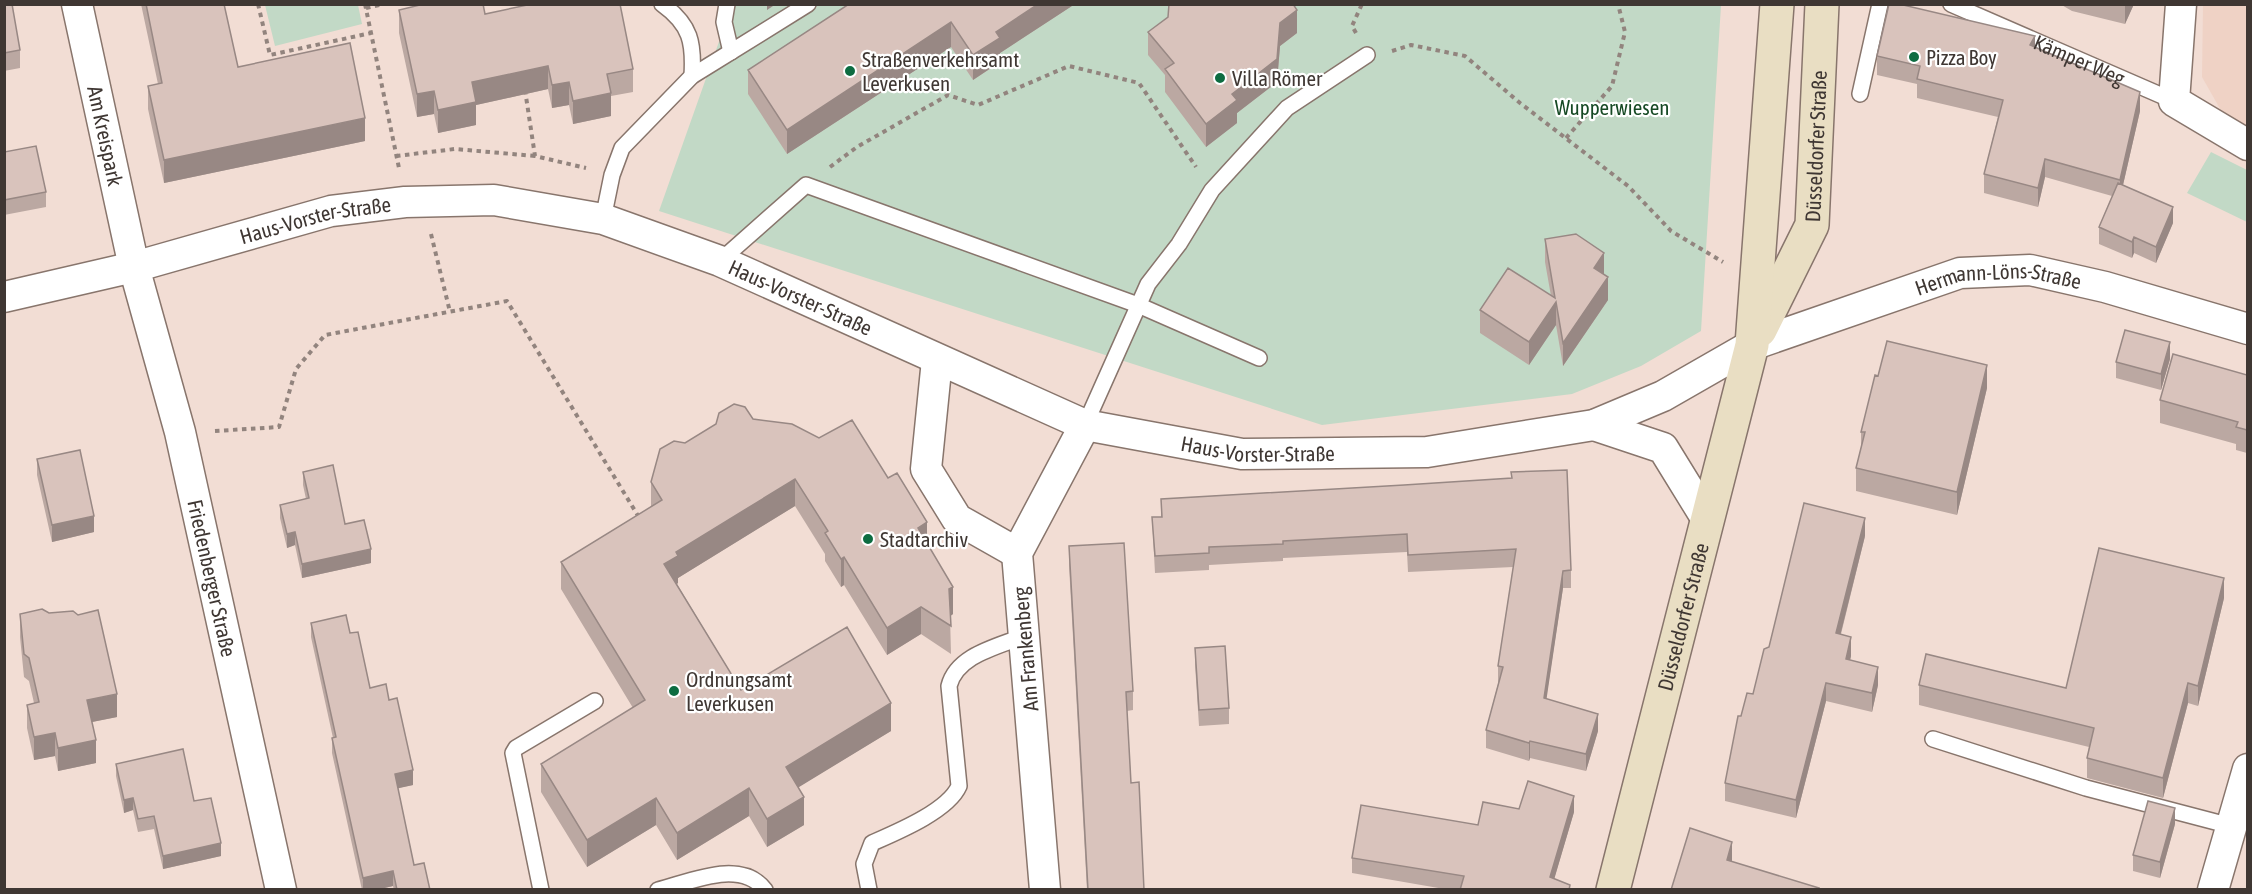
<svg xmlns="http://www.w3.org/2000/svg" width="2252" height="894" font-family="'Asap Condensed',sans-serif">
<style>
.built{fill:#efd2c5}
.green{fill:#c2d9c6}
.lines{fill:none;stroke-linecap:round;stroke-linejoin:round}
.service-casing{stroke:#88756c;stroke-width:18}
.minor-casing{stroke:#88756c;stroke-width:33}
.secondary-casing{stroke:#88756c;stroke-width:36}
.path{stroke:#92847e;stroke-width:4;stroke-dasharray:4.5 4.5;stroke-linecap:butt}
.service{stroke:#fff;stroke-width:15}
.minor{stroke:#fff;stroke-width:30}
.secondary{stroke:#e9dec3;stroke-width:33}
.wall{fill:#bba8a2}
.shaded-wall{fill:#988884}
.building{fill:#d9c3bc;stroke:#988884;stroke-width:1.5}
.poi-dot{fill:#0d6c41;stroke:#fff;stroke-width:2}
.labels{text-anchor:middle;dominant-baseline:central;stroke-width:4.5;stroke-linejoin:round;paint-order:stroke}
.poi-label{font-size:21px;fill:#3f3733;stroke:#fff;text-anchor:start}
.street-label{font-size:21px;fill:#3f3733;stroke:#fff}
.park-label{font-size:21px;fill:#164924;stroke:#fff}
</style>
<rect width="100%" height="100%" fill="#f2ddd4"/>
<path class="built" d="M2203 5H2247V127L2223 114 2202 77Z"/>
<path class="green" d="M265 5H358L362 24 275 46Z
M732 5H1721L1701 331 1641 366 1572 394 1322 425 659 211Z
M2211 152 2247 170V222L2187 193Z"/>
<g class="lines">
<g class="service-casing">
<g id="service">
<path d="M662 4C691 25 694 43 692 76"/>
<path d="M727 4 724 22 731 52"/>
<path id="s1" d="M1951 4 2174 101"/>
<path d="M1860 94 1880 4"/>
<path d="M603 219 612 175 622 148 692 76 808 4"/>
<path d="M720 261 806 185 1138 305 1259 358"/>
<path d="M1085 425 1148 284 1179 244 1212 190 1287 108 1367 55"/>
<path d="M1933 739 2086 788 2231 826"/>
<path d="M541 890 513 753 516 748 595 701"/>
<path d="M658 890C690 882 741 858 765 890"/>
<path d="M869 890 864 864 872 843C897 832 948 811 959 786L949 686C957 655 997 647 1024 636"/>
</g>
</g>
<g class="minor-casing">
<g id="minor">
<path id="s2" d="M77 4 134 267 180 432 281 890"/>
<path d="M2181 4 2174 101 2248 145"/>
<path id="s3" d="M4 297 134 267 331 211 405 202 494 200 603 219 720 261 1085 425 1242 454 1427 452 1594 425 1663 396 1752 345 1960 273 2030 270 2105 287 2248 329"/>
<path d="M937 360 926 469 957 519 1017 553"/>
<path d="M1594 425 1663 448 1708 521"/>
<path d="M1045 890 1017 553 1085 425"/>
<path d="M2213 890 2248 769"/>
</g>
</g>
<g class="secondary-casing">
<g id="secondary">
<path id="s4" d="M1760 330 1812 225 1822 4"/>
<path id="s5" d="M1613 890 1752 345 1777 4"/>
</g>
</g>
<path class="path" d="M258 4 270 55 371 33
M365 4 399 168
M366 8 384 4
M1356 33 1352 26 1362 4
M1392 51 1411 45 1465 56 1520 103 1628 186 1671 231 1723 262
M525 90 535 156 586 168
M1566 138 1612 86 1625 32 1618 4
M396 156 455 149 535 156
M830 167 857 147 948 95 978 105 1069 66 1139 83 1196 167
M431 234 450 312
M215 431 279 427 296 369 325 335 507 301 640 519"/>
<use href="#service" class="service"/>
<use href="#minor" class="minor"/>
<use href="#secondary" class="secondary"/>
</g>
<path class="wall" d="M4 4 20 50V68L4 71Z
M141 4H224L238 67 365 141 164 183 148 109V86L158 84Z
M849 4H1075L1000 53V62L973 80 951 47 787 154 748 94V70Z
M2060 4H2134L2125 24 2072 11Z
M399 10 485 14 633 69V92L611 96V116L573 124 569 105 552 108 548 89 476 105V125L438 133 434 114 417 117 399 33Z
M1148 32 1297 33 1280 46 1277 82 1237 113V123L1206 147 1165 92V75L1148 55Z
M2035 47 2140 111 2123 185 2173 223 2156 263 2134 253 2132 258 2099 244V227L2112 196 2045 177 2038 207 1984 193V174L1998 117 1917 98V84L1877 75V56Z
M4 152 46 192V207L4 215Z
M1545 239 1604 275 1608 300 1563 366 1556 325 1529 365 1480 333V310L1551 296 1545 262Z
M2170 359 2161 390 2116 378V362Z
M2247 375V453L2236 450V444L2160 423V400Z
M1878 376 1987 388 1957 515 1856 491V468L1861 447V432Z
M753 419 927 542 953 614 950 616 951 654 921 634 887 655 844 585 841 587 825 561V554L795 506 678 578V583L677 584 741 690 891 731 798 787 804 825 767 847 749 816 677 860 656 825 587 867 541 792V764L633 708 561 589V562L651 507V482L685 443Z
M37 459 94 532 52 542 37 475Z
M303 472 345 524 371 563 302 578 295 545 287 548 280 518V505L306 499 303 485Z
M1404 485 1571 570V588H1563L1546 699 1598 731 1586 771 1530 758 1529 761 1486 748V730L1498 684V666L1513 567 1408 572 1407 552 1283 558V561L1209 565V570L1155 573 1152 517H1161V499Z
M1865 536 1841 634 1851 656 1850 660 1878 685 1872 712 1826 701 1796 818 1725 801V783L1741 716 1753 694 1769 647Z
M1069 546 1133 691V710L1127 711 1131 783 1144 890H1087L1069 565Z
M2224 598 2198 706 2188 703 2163 798 2087 778V758L2089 747 1919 705V685L2066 688Z
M20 614 117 717 92 722 96 763 58 771 55 756 34 760 27 728V705L34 703 29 681 24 677 20 637Z
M311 623 350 633 370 688 389 700 413 785 398 788 414 865 430 890H394L393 886 376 890H362L332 753V738H333L311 637Z
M1195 648 1229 708V724L1199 726 1195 664Z
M116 764 194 801 221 856 163 869 154 829 138 832 133 810 124 813 116 776Z
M1519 809 1574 812 1554 879 1570 890H1450L1352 873V858L1478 825Z
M2175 824 2160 878 2133 871V855Z"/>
<path class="shaded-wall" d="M767 4H776L767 10Z
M1038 4H1075L1000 53V62L973 80V55L996 32Z
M2125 4H2134L2125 24Z
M1297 10V33L1280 46 1277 82 1237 113V123L1206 147V124L1232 94 1280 23Z
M951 22V47L787 154V130Z
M2035 36V55L2030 45Z
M548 66V89L476 105V125L438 133V110L472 82Z
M569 82V105L552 108V85Z
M434 91V114L417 117V94Z
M2140 92V111L2120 198V180Z
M611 93V116L573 124V101Z
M365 118V141L164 183V160Z
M2045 159V177L2038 207V188Z
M2173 207V223L2156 263V247Z
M2134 237V253L2132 258V242Z
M1604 253V276L1594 268Z
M1608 277V300L1563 366V343Z
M1556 302V325L1529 365V342Z
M2170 342V359L2161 390V374Z
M1987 365V388L1957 515V492Z
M795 479V506L678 578V583L664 592V564L676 552Z
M94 516V532L52 542V525Z
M1865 518V536L1836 652V633Z
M927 522V550L918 528Z
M295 532V545L287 548V534Z
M371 549V563L302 578V564Z
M844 557V585L841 587V559Z
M1563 571V588L1544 716V698Z
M2224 578V598L2198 706V686Z
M953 587V614L949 617V589Z
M921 607V634L887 655V628Z
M1851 637V656L1846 677V659Z
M1878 667V685L1872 712V693Z
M1826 683V701L1796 818V800Z
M2188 683V703L2163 798V778Z
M117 694V717L87 723V700Z
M891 703V731L786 795V767Z
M1598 714V731L1586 771V754Z
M55 733V756L34 760V737Z
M96 740V763L58 771V748Z
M1530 741V758L1529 761V743Z
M413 770V785L395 789V774Z
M749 788V816L677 860V833Z
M1574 796V812L1551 890 1550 877Z
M804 797V825L767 847V819Z
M133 798V810L124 813V800Z
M656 798V825L587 867V840Z
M2175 808V824L2160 878V862Z
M1732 842V863L1727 860Z
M221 843V856L163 869V856Z
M393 871V886L376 890H363V878Z"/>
<path class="building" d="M4 4H12L20 50 4 53Z
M146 4H224L238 67 350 43 365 118 164 160 148 86 162 83Z
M424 4H483L485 14 532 4H620L633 69 607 74 611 93 573 101 569 82 552 85 548 66 472 82 476 102 438 110 434 91 417 94 399 10Z
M849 4H1038L996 32 1000 38 973 55 951 22 787 130 748 70Z
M1169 4H1293L1297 10 1280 23 1277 59 1232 94 1237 100 1206 124 1165 69 1174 63 1148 32 1168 17Z
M1889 4H1899L2035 36 2030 45 2140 92 2120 180 2045 159 2038 188 1984 174 2003 100 1917 79 1920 66 1877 56Z
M36 146 46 192 4 200V152Z
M2118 183 2173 207 2156 247 2134 237 2132 242 2099 227Z
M1576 234 1604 253 1594 268 1608 277 1563 343 1556 302 1529 342 1480 310 1508 268 1555 298 1545 239Z
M2125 330 2170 342 2161 374 2116 362Z
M1887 341 1987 365 1957 492 1856 468 1865 432H1861L1875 375 1878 376Z
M2173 354 2247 375V430L2236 427 2238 422 2160 400Z
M734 404 745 407 753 419 792 424 819 438 852 420 888 478 897 473 927 522 918 528 953 587 949 589 951 626 921 607 887 628 844 557 841 559 825 533 828 531 795 479 676 552 678 556 664 564 741 690 847 627 891 703 786 767 804 797 767 819 749 788 677 833 656 798 587 840 541 764 645 700 561 562 662 500 651 482 660 449 674 441 685 443 716 424 719 413Z
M80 450 94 516 52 525 37 459Z
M333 465 345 524 364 520 371 549 302 564 295 532 287 534 280 505 309 498 303 472Z
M1567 470 1571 570 1563 571 1544 698 1598 714 1586 754 1530 741 1529 743 1486 730 1503 667 1498 666 1516 549 1408 555 1407 534 1283 541V544L1209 547V553L1155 556 1152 517H1162L1161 499 1404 485 1512 478 1511 472Z
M1804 503 1865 518 1836 633 1851 637 1846 659 1878 667 1872 693 1826 683 1796 800 1725 783 1738 716H1741L1747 693 1753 694 1764 649 1769 647Z
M1124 543 1133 691 1126 692 1131 783 1139 782 1144 890H1088L1069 546Z
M2099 548 2224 578 2198 686 2188 683 2163 778 2087 758 2094 728 1919 685 1926 654 2066 688Z
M42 609 49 613 73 611 78 615 98 610 117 694 87 700 96 740 58 748 55 733 34 737 27 705 39 702 29 658 24 654 20 614Z
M346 615 350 633 358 632 370 688 386 684 389 700 397 698 413 770 395 774 414 865 424 863 430 890H397L393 871 363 878 332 738 336 737 311 623Z
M1225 646 1229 708 1199 710 1195 648Z
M183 749 194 801 211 798 221 843 163 856 154 816 138 819 133 798 124 800 116 764Z
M1528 781 1574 796 1550 877 1570 885 1569 890H1460L1464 876 1352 858 1361 805 1478 825 1483 802 1519 809Z
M2148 801 2175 808 2160 862 2133 855Z
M1690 828 1732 842 1727 860 1819 888 1818 890H1671Z"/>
<g class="poi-dot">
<circle cx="1914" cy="57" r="6"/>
<circle cx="850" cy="71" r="6"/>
<circle cx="1220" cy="78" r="6"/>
<circle cx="868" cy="539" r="6"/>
<circle cx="674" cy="691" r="6"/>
</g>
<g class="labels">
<g class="poi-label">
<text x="1926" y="57">Pizza Boy</text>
<text x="862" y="59">Straßenverkehrsamt<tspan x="862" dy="24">Leverkusen</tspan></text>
<text x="1232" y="78">Villa Römer</text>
<text x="880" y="539">Stadtarchiv</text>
<text x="686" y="679">Ordnungsamt<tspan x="686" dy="24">Leverkusen</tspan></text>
</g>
<g class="street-label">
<text stroke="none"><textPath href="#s1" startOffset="140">Kämper Weg</textPath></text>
<text stroke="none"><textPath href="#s2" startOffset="135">Am Kreispark</textPath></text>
<text stroke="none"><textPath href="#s4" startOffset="196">Düsseldorfer Straße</textPath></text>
<text stroke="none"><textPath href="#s3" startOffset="321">Haus-Vorster-Straße</textPath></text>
<text stroke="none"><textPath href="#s3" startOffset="2086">Hermann-Löns-Straße</textPath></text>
<text stroke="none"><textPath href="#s3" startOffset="825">Haus-Vorster-Straße</textPath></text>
<text stroke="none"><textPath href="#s3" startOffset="1312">Haus-Vorster-Straße</textPath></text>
<text stroke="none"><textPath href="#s2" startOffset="590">Friedenberger Straße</textPath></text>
<text stroke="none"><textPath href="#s5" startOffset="282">Düsseldorfer Straße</textPath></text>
<text transform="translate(1025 649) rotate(-95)">Am Frankenberg</text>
</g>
<g class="park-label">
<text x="1612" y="107">Wupperwiesen</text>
</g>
</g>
<rect width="2252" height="894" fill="none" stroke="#3f3733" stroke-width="12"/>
</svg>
